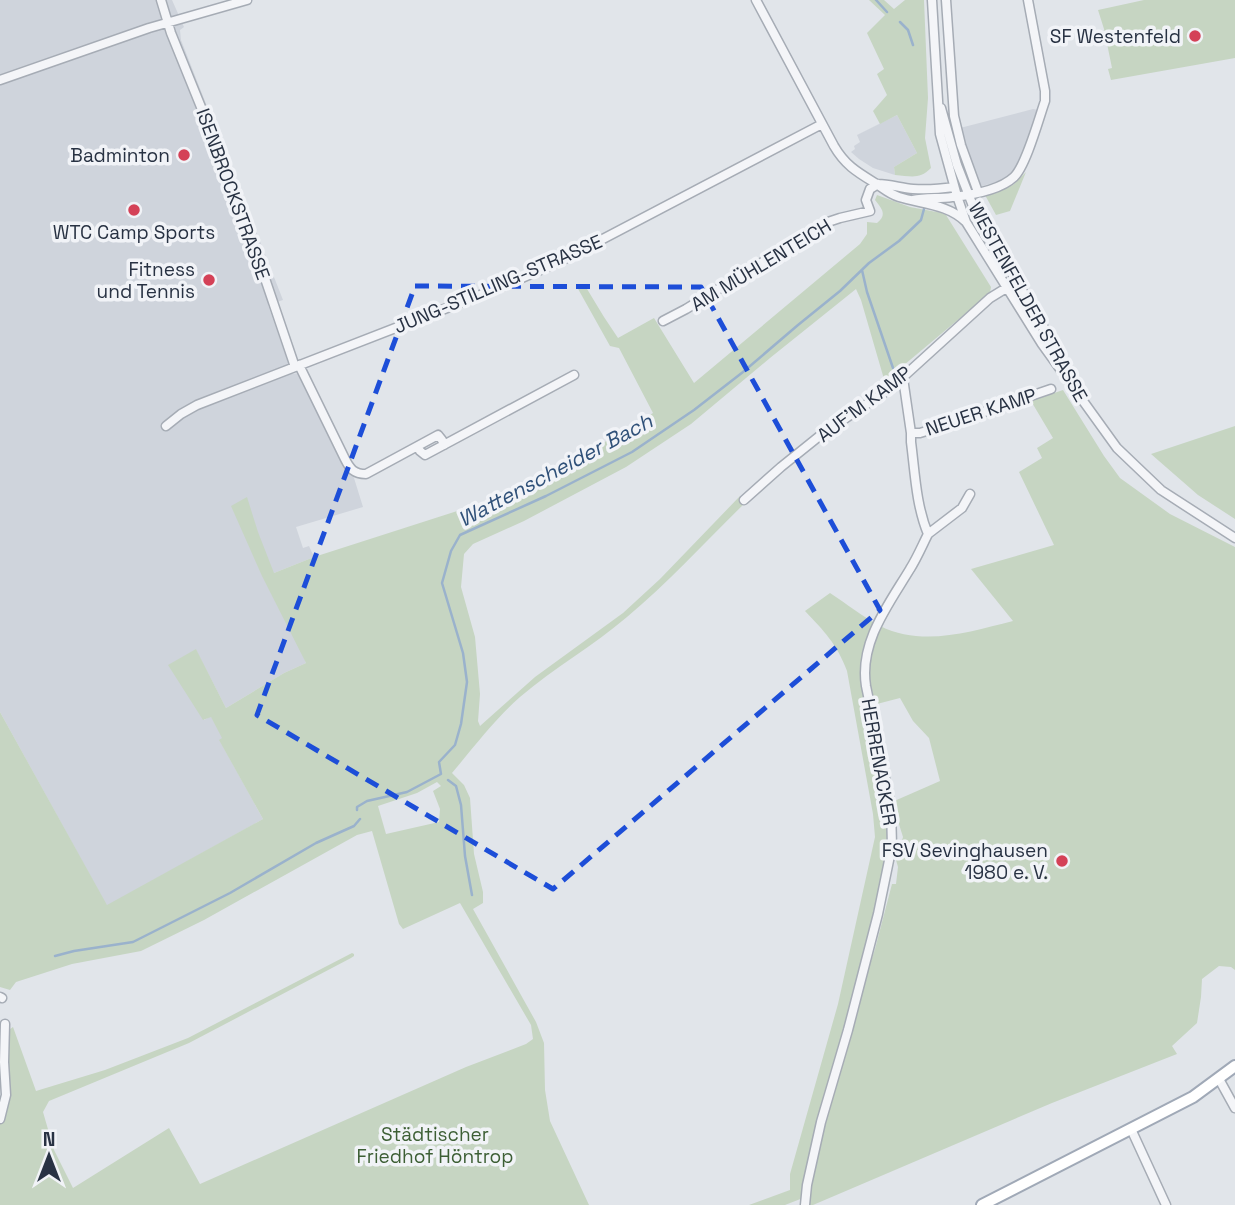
<svg xmlns="http://www.w3.org/2000/svg" width="1235" height="1205" font-family="'Space Grotesk',sans-serif">
<style>
.built{fill:#cfd4dc}
.green{fill:#c6d5c2;fill-rule:evenodd}
.lines{fill:none;stroke-linecap:round;stroke-linejoin:round}
.stream{stroke:#9ab2cc;stroke-width:2.5}
.minor-casing{stroke:#a6acb5;stroke-width:11}
.major-casing{stroke:#a0a9b7;stroke-width:14}
.minor{stroke:#f4f5f8;stroke-width:8}
.major{stroke:#fff;stroke-width:10}
.marked{fill:none;stroke:#1d4ed8;stroke-width:5;stroke-dasharray:14 9;stroke-linejoin:round}
.poi-dot{fill:#d44157;stroke:#f1f3f7;stroke-width:2.5}
.labels{text-anchor:middle;dominant-baseline:central;stroke-width:7;stroke-linejoin:round;paint-order:stroke}
.poi-label{font-size:19px;fill:#283243;stroke:#f1f3f7;text-anchor:end}
.street-label{font-size:19px;fill:#283243;stroke:#f1f3f7}
.park-label{font-size:19px;fill:#3d5f35;stroke:#f1f3f7}
.water-label{font-size:21px;font-style:italic;fill:#305179;stroke:#f1f3f7}
</style>
<rect width="100%" height="100%" fill="#e1e5ea"/>
<path class="built" d="M0 0H172L184 27 180 30 181 40 283 300 268 305 292 374 299 373 344 465 354 478 363 507 296 527 303 548 309 546 314 557 274 573 306 663 284 673 226 708 196 650 204 720 211 716 223 738 220 741 263 819 107 906 0 712Z
M1033 109 1039 110 1018 166 1012 174 1003 180 982 186 976 179 960 128Z
M897 115 917 153 894 167 895 175 873 168 859 159 851 152 855 149 854 146 860 142 857 135Z"/>
<path class="green" d="M869 0H884L894 9 905 0H924L928 98 925 138 931 168C919 180 911 176 895 175L894 167 917 153 897 115 880 124 873 111 887 95 877 74 884 69 867 33 885 15Z
M1144 0H1235V58L1111 80 1108 69 1112 68 1104 29 1098 10Z
M1026 172 1010 211 996 215 985 195 1013 185Z
M877 195 910 207 942 213 946 215 991 287 990 293 898 370 886 386 861 300 856 289 770 358 691 424 626 467 524 521 473 544 464 554 461 587 475 637 480 694 478 721 480 726 535 677 623 613 660 579 740 496 746 502C706 541 669 582 627 617 593 646 554 668 520 697 495 719 474 747 452 773L464 785 470 798 474 854 483 892V903L473 909 536 1022 544 1043 545 1090 550 1121 589 1205H0V1124C14 1103 7 1057 6 1032L13 1027 36 1091 105 1070 188 1038 352 953 354 954V956L351 958 189 1043 49 1101 43 1112 54 1150 73 1188 169 1128 200 1184 466 1067 526 1044 533 1039 531 1025 460 903 403 929 399 924 372 831 357 835 204 920 141 951 72 964 16 982 10 990 0 987V712L107 905 263 819 219 740 222 738 211 717 203 720 168 665 196 649 226 708 284 673 306 663 262 576 231 506 247 497 258 532 274 573 314 557 479 504 521 487 583 455 653 413 619 348 610 346 577 287 584 284 604 317 618 338 654 318 694 383 860 244 867 234V222L877 223C888 214 881 208 875 200ZM437 782 441 786 433 791 440 809 439 822 386 834 378 806 417 793Z
M1063 390 1104 456 1120 478 1170 514 1235 547V970L1231 967 1219 966 1202 979 1201 997 1197 1023 1172 1046 1177 1054 1052 1103 813 1205H808L813 1165 861 992 875 949 892 884H896L898 867 896 860 903 837 892 802 940 781 929 738 913 721 900 698 873 705 890 825 887 867 805 1186 802 1188 805 1195 803 1198 785 1205H749L790 1190V1174L838 1004 875 837 873 814 847 671C837 644 824 631 805 611L830 593C847 604 863 617 880 626 923 647 969 632 1013 621L971 569 1054 545 1019 472 1042 458 1037 448 1053 438 1031 401Z
M1235 426V519L1198 495 1151 454Z"/>
<g class="lines">
<path class="stream" d="M876 0 887 12
M900 22 908 30 913 45
M862 270 867 292 893 368
M448 780 456 786 461 805 465 856 472 895
M357 810V807L367 801 407 792 441 774 439 762 455 745 461 724 467 682 463 653 442 583 451 551 460 535 546 496 632 452 694 410 743 372 798 325 840 291 869 263 899 241 921 220 924 209
M55 956 74 951 133 942 230 893 316 843 354 826 360 819"/>
<g class="minor-casing">
<path id="minor" d="M161 0 171 33 237 196 295 367
M756 0 834 146C845 165 857 172 875 183 883 188 889 194 899 197 922 204 948 204 966 222
M932 0 940 134 957 196 966 222 1042 344 1117 448 1161 490 1235 538
M946 0 954 116 961 145 978 192
M0 80 149 28 247 0
M941 108 957 165 973 206 1051 340 1072 379
M878 184C890 184 901 188 913 189 927 190 940 189 954 187
M913 200C926 197 939 199 952 197 971 195 999 191 1014 177 1026 166 1039 118 1045 101V91L1028 0
M663 321 686 309 828 222 840 218 870 211 866 200 870 189 878 184
M299 365 345 459C350 469 354 474 366 474L438 435 442 440 444 445
M166 426 181 414 197 405 501 287 559 262 822 124
M911 433H920L946 425 1051 389
M418 447 420 451 425 455 574 375
M744 500 781 467 822 434 891 388 990 298 1016 282
M928 534 962 508 970 494
M0 997 2 998
M1219 1079 1235 1108
M0 1119 6 1095 4 1062 5 1024
M1131 1129 1166 1205
M805 1205 807 1185 821 1122 848 1030 878 914 892 846 891 807 866 686C859 642 889 604 910 569 917 558 922 546 928 534 916 505 915 473 911 442V433L903 378"/>
</g>
<g class="major-casing">
<path id="major" d="M982 1205 1193 1097 1235 1066"/>
</g>
<use href="#minor" class="minor"/>
<use href="#major" class="major"/>
</g>
<path class="marked" d="M415 286 701 287 880 610 553 889 257 715Z"/>
<g class="poi-dot">
<circle cx="1195" cy="36" r="7"/>
<circle cx="184" cy="155" r="7"/>
<circle cx="134" cy="210" r="7"/>
<circle cx="209" cy="280" r="7"/>
<circle cx="1062" cy="861" r="7"/>
</g>
<g class="labels">
<g class="poi-label">
<text x="1181" y="36">SF Westenfeld</text>
<text x="170" y="155">Badminton</text>
<text x="134" y="232" text-anchor="middle">WTC Camp Sports</text>
<text x="195" y="269">Fitness<tspan x="195" dy="22">und Tennis</tspan></text>
<text x="1048" y="850">FSV Sevinghausen<tspan x="1048" dy="22">1980 e. V.</tspan></text>
</g>
<g class="street-label">
<text transform="translate(233 194) rotate(70)">ISENBROCKSTRASSE</text>
<text transform="translate(761 265) rotate(-31)">AM MÜHLENTEICH</text>
<text transform="translate(498 284) rotate(-23)">JUNG-STILLING-STRASSE</text>
<text transform="translate(1028 302) rotate(61)">WESTENFELDER STRASSE</text>
<text transform="translate(864 404) rotate(-37)">AUF'M KAMP</text>
<text transform="translate(981 412) rotate(-18)">NEUER KAMP</text>
<text transform="translate(879 762) rotate(80)">HERRENACKER</text>
</g>
<g class="park-label">
<text x="435" y="1134">Städtischer<tspan x="435" dy="22">Friedhof Höntrop</tspan></text>
</g>
<g class="water-label">
<text transform="translate(555 470) rotate(-28)">Wattenscheider Bach</text>
</g>
</g>
<g transform="translate(49 1156)" stroke="#f1f3f7" stroke-width="5" paint-order="stroke">
<path d="M0-5L12 26L0 18L-12 26Z" fill="#283243"/>
<text y="-10" font-size="19" font-weight="bold" text-anchor="middle" fill="#283243">N</text>
</g>
</svg>
